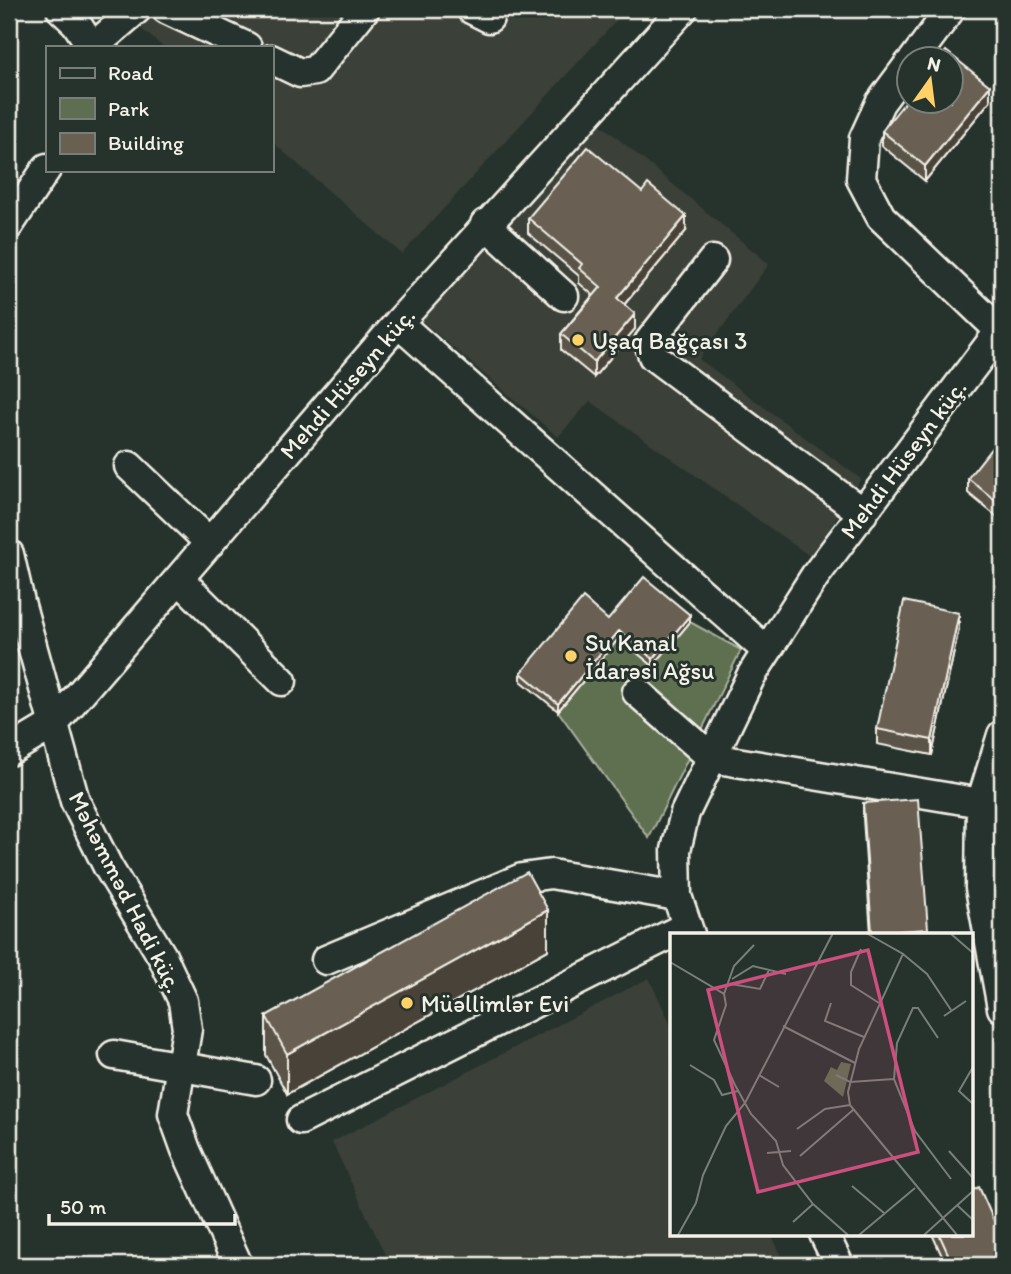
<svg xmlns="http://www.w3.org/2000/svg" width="1011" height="1274" font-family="Itim,sans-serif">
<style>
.built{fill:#3a4038}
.green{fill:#5e6f51;stroke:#a9b09c;stroke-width:2}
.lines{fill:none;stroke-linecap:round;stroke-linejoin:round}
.minor-casing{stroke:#f4f1e8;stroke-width:33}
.minor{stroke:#26332d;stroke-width:28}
.wall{fill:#5a5347;stroke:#f4f1e8;stroke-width:2}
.shaded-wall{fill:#4a4339;stroke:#f4f1e8;stroke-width:2}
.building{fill:#696052;stroke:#f4f1e8;stroke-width:2}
.poi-dot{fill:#ffd166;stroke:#26332d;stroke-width:2.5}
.labels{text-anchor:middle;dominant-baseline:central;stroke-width:6;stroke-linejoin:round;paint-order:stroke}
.poi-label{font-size:24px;fill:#f4f1e8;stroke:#26332d;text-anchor:start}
.street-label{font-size:24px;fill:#f4f1e8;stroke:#26332d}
.inset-road{fill:none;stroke:#787f78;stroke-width:2}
.view{fill:#ce4e7e;fill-opacity:0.15;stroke:#ce4e7e;stroke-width:3.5}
.inset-edge{fill:none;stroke:#f4f1e8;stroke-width:3.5}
</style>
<rect width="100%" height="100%" fill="#26332d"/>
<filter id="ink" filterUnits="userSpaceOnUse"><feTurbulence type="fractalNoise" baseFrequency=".0143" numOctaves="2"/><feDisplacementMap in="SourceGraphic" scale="14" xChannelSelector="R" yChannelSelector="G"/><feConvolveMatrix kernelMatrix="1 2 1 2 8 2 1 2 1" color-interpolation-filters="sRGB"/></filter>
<g filter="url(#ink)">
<path class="built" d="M118 9H627L402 254 271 141V47H163Z
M598 122 769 264 699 359 861 479 811 557 590 401 558 437 422 321Z
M649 978 671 1025V1234H771L786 1265H390L332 1142Z"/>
<path class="green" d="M690 622 741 650 649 838 558 711 619 638Z"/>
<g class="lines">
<g class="minor-casing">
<path id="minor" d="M61 9 76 23 92 47
M166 9 247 47
M471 9 489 18
M93 47 137 9
M271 59 300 73 315 71 365 9
M913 60 951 9
M909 64 880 103 864 138 861 179 881 217 1000 331
M485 224 564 296
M9 225 47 168
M713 260 649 342 653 356 863 513
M398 323 767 651
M129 466 210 543
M9 554 20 602 75 801 108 867 162 956 183 1001 187 1029 173 1114 186 1150 238 1265
M179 579 282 681
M637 692 712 758 981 803
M1002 735 981 803 980 888 1002 1008
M9 751 54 724 398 323 683 9
M690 934 677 896 676 850 685 813 751 676 815 576 1002 328
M326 960 522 878 551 874 677 896
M114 1055 256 1080
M301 1120 687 926
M824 1234 839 1265"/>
</g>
<use href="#minor" class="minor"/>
</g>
<path class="wall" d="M990 101 925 181 882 146V131Z
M528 218 686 231 624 305 635 329 594 377 561 350V334L593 295 579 283V276L528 233Z
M1002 435V521L968 493V478Z
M608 620 690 622 653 666 619 638 558 711 521 681V673Z
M959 628 932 755 877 744V729Z
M863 803 928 929V934H871L863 818Z
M548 950 287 1094 266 1055V1016Z
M932 1234H971L1002 1265H946Z"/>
<path class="shaded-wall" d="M990 86V101L925 181V166Z
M686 216V231L617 313V298Z
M635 314V329L594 377V362Z
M959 613V628L932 755V740Z
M690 615V622L653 666V659Z
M619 631V638L558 711V704Z
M548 910V950L287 1094V1054Z"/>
<path class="building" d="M946 51 990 86 925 166 882 131 909 97V102H951V60H940Z
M588 147 642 192 648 184 686 216 617 298 635 314 594 362 561 334 601 287 579 268 582 264 528 218Z
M1002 435V506L968 478Z
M644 577 690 615 653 659 619 631 558 704 521 673 583 598 608 620Z
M904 601 959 613 932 740 877 729Z
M918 799 928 929 872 933 863 803Z
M527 872 548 910 287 1054 266 1016Z
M979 1187 1002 1239V1265H953L939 1234H971V1191Z"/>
</g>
<g class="poi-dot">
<circle cx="578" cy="340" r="7"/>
<circle cx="571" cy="656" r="7"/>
<circle cx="407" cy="1003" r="7"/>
</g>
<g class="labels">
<g class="poi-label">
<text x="592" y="340">Uşaq Bağçası 3</text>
<text x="585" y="642">Su Kanal<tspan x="585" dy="28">İdarəsi Ağsu</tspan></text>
<text x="421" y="1003">Müəllimlər Evi</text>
</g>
<g class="street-label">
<text transform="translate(347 383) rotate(-49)">Mehdi Hüseyn küç.</text>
<text transform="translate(903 459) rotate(-53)">Mehdi Hüseyn küç.</text>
<text transform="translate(126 892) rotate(63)">Məhəmməd Hadi küç.</text>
</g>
</g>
<g transform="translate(670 933)">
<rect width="303" height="303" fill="#26332d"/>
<path d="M171 129 181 131 173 164 154 148 161 134 167 137Z" fill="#5e6f51"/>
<path class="inset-road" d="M196 0 233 21 189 116 178 159 180 172 287 302M280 0 303 20M191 16 181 39V52L209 70M233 21 257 41 281 77M0 29 54 61 56 72 44 107 65 152 81 181 106 208 113 232 143 271 178 302M62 46 83 33 116 41M61 51 90 56 99 37M54 61 64 33 84 12M161 70 155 88 194 104M274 83 296 68M113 93 185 130M268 105 248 75H243L227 110 224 146 245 198 281 246M20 132 44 147 52 162 68 158M303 134 289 158 303 171M89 142 109 154M166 142 180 149 224 146M127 196 155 176 180 172M279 218 303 245M97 220 121 218M130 223 183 177M182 253 214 280M287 272 303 287M123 289 143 271M8 302 26 270 33 242 56 193 75 170 163 0M189 302 245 255M254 302 303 258"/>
<path class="view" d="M198 17 248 219 88 259 38 57Z"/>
<rect width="303" height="303" class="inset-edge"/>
</g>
<rect width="1011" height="1274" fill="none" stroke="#26332d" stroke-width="35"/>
<rect x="18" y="18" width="976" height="1239" fill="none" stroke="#f4f1e8" stroke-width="2.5" filter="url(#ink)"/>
<rect x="46" y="46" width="228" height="126" fill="#26332d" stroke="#787f78" stroke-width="2"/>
<rect x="60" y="68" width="35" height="10" fill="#26332d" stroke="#787f78" stroke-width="2"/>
<text x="108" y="80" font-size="21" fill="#f4f1e8">Road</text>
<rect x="60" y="98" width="35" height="21" fill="#5e6f51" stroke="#787f78" stroke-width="2"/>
<text x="108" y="116" font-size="21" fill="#f4f1e8">Park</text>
<rect x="60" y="133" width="35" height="21" fill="#696052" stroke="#787f78" stroke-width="2"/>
<text x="108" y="150" font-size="21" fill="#f4f1e8">Building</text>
<g transform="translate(930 80) rotate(14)"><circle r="33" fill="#26332d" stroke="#787f78" stroke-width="2"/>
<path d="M0-5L12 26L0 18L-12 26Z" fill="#ffd166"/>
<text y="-10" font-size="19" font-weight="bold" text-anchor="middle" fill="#f4f1e8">N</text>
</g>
<path d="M49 1214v10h186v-10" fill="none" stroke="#f4f1e8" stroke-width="3.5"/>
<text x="60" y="1214" font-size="21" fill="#f4f1e8" stroke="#26332d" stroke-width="5" paint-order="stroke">50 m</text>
</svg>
